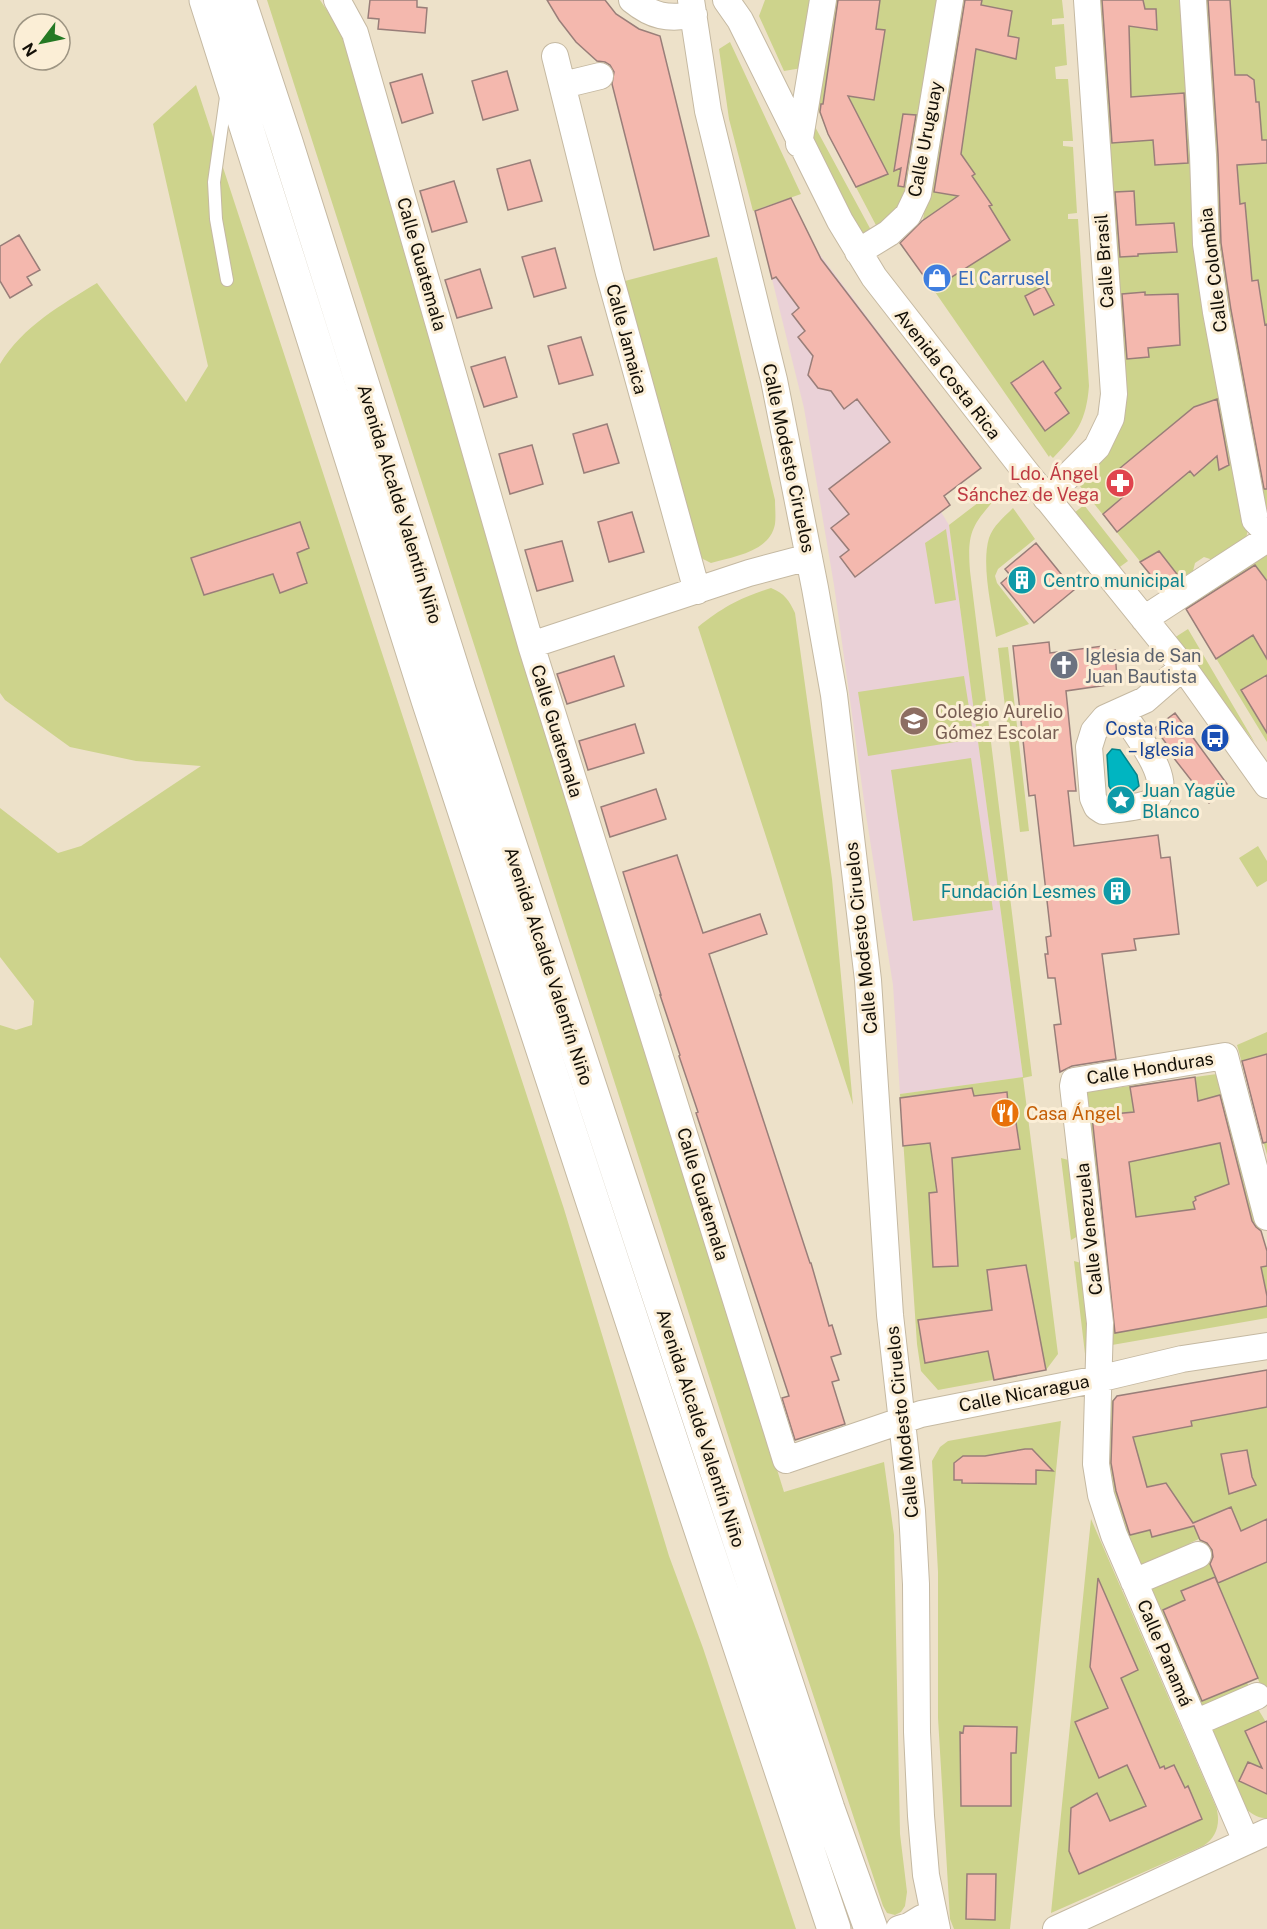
<svg xmlns="http://www.w3.org/2000/svg" width="1267" height="1929" font-family="'Public Sans',sans-serif">
<style>
.education{fill:#ead1d7}
.green{fill:#cdd38c}
.water{fill:#00b5c1;stroke:#068389;stroke-width:1.5}
.building{fill:#f4b8ae;stroke:#997e79;stroke-width:1.5;fill-rule:evenodd}
.lines{fill:none;stroke-linecap:round;stroke-linejoin:round}
.lane-casing{stroke:#c5b9a2;stroke-width:14}
.street-casing{stroke:#c5b9a2;stroke-width:28}
.secondary-casing{stroke:#c5b9a2;stroke-width:35}
.lane{stroke:#fff;stroke-width:12}
.street{stroke:#fff;stroke-width:26}
.secondary{stroke:#fff;stroke-width:33}
.labels{text-anchor:middle;dominant-baseline:central;stroke-width:6;stroke-linejoin:round;paint-order:stroke}
.street-label{font-size:18px;fill:#130f07;stroke:#fbeed6}
.shop-label{font-size:18px;fill:#366cbe;stroke:#fbeed6;text-anchor:start}
.health-label{font-size:18px;fill:#be3a42;stroke:#fbeed6;text-anchor:end}
.culture-label{font-size:18px;fill:#0d838f;stroke:#fbeed6;text-anchor:start}
.worship-label{font-size:18px;fill:#5b616d;stroke:#fbeed6;text-anchor:start}
.education-label{font-size:18px;fill:#785e54;stroke:#fbeed6;text-anchor:start}
.transit-label{font-size:18px;fill:#164399;stroke:#fbeed6;text-anchor:end}
.food-label{font-size:18px;fill:#c56008;stroke:#fbeed6;text-anchor:start}
</style>
<rect width="100%" height="100%" fill="#ede1c9"/>
<path class="education" d="M818 252 981 468 944 495 950 505 941 512 949 525 1023 1077 900 1094 893 985 866 815 834 585 804 408 772 279Z"/>
<path class="green" d="M267 0H320L345 37 620 967 784 1492 884 1462 894 1535 900 1834 907 1892 905 1906 901 1912 895 1915 887 1913 883 1906 750 1504Z
M765 0H813L802 68 784 71 759 16Z
M832 0H943L912 194 878 229 828 134 816 104Z
M958 0H1062L1064 18 1052 19V25L1064 24 1067 65 1055 67 1056 79H1068L1073 141H1063V146L1073 147 1077 213 1068 214V219H1078L1089 386C1086 422 1077 433 1053 458L1050 455 1049 457 933 289 959 272 923 220Z
M1098 0H1184L1248 527 1246 540 1213 560 1204 557 1195 563 1193 571 1162 589 1076 481 1122 420Z
M1198 0H1267V515L1225 321Z
M730 42 801 194 753 211 729 119 719 49Z
M196 85 564 1209 669 1556 703 1648 796 1929H0V1025L16 1030 32 1025 34 1001 0 957V808L58 853 81 846 201 766 136 761 70 747 5 700 0 693V364C23 326 61 305 97 283L186 402 208 366 153 124Z
M813 123 872 232 859 236 810 140Z
M717 257 775 500C775 508 776 516 775 524 770 552 734 556 711 563L699 557 621 282Z
M997 497C972 525 967 532 970 571L1032 1076 1023 1078 1058 1354 1046 1370 938 1390 921 1371 917 1344 900 1094 1023 1077 949 525 983 499Z
M1084 505 1128 561 1117 569 1074 513Z
M1013 508 1035 539 998 569 995 576 997 583 1029 624 996 637C992 609 981 565 989 538 993 526 1004 517 1013 508Z
M946 529 956 600 935 604 925 543Z
M1267 553V742L1183 604Z
M771 588C785 594 789 600 795 613L832 879 853 1105 698 627C723 607 740 598 771 588Z
M1188 629 1255 743 1174 638Z
M1008 647 1029 831 1020 832 998 648Z
M964 676 974 739 868 756 858 692Z
M971 758 993 910 913 921 891 770Z
M1258 846 1267 861V881L1257 887 1239 858Z
M1267 1032V1155L1237 1045Z
M1217 1074 1267 1251V1318L1112 1345 1086 1128 1091 1127 1090 1114H1085L1086 1092Z
M1061 1158 1072 1161 1080 1235 1071 1240Z
M1074 1261 1085 1264 1092 1361 1086 1362Z
M1267 1370V1699L1251 1664 1241 1669 1249 1687 1202 1713 1147 1580 1206 1553 1199 1539 1190 1543 1187 1556 1143 1573 1125 1537 1106 1463 1107 1406 1117 1396Z
M1061 1421 1010 1929H954L950 1919 938 1718V1572L932 1461 940 1447 948 1441Z
M1091 1519 1216 1807C1221 1822 1217 1838 1203 1846L1051 1913Z
M1255 1704 1267 1724V1818C1257 1819 1250 1812 1243 1807L1208 1724Z"/>
<path class="water" d="M1112 749 1120 750 1137 775 1139 786 1133 791 1113 793 1109 786 1107 755Z"/>
<path class="building" d="M370 0H417V7L427 8 425 33 378 29 379 19 368 18Z
M547 0H605L616 14 639 29 660 36 709 236 654 250 612 84 614 72 610 65 605 62 597 61 576 42 559 20Z
M838 0H880L876 29 885 30 874 100 848 96 888 174 856 187 828 134 820 112 821 104H823Z
M965 0H982L981 5 1012 11 1008 36 1019 38 1016 59 976 49 961 154 975 174 972 176 992 205 989 206 1010 240 933 289 900 243 922 221 958 196 934 192Z
M1102 0H1143L1145 9H1156L1157 30 1129 26 1131 97 1184 93 1188 163 1155 165 1153 140 1112 143Z
M1208 0H1230L1235 75H1247L1254 80 1256 102H1259L1262 140H1267V163L1237 165 1240 204 1245 203 1252 281 1258 280 1265 325 1267 324V489H1264L1231 310 1221 243 1218 154Z
M507 71 518 110 483 120 472 81Z
M422 74 433 113 402 123 390 83Z
M903 114 916 115 904 187 898 186 901 168 894 171Z
M530 160 542 201 508 210 497 169Z
M454 181 467 222 432 232 420 191Z
M1134 191 1136 225 1174 223 1177 252 1138 254V256L1120 257 1115 192Z
M791 198 821 259 981 468 944 496 950 505 855 577 840 557 849 550 831 528 849 514 829 489 890 442 857 399 844 409 831 391 818 388 808 375 813 356 798 337 805 331 792 314 799 308 776 277 772 279 755 211Z
M19 235 40 270 27 277 32 285 10 298 0 281V246Z
M555 248 566 288 534 297 522 257Z
M480 269 492 308 457 318 445 280Z
M1044 286 1054 305 1034 315 1025 296Z
M1145 292V295L1178 294 1180 345 1148 348 1149 357 1127 359 1122 294Z
M581 337 593 375 559 384 548 346Z
M505 357 517 397 484 407 471 367Z
M1043 361 1061 388 1055 393 1069 413 1045 431 1011 383Z
M1217 399 1229 465 1219 470 1217 456 1194 476 1190 471 1117 532 1103 514 1123 497 1108 478 1194 407Z
M607 424 619 463 584 473 573 434Z
M532 445 543 484 510 494 499 454Z
M632 512 644 552 609 562 598 522Z
M300 522 309 548 297 553 307 583 280 593 273 574 204 595 191 558Z
M562 541 573 581 537 591 525 550Z
M1036 543 1074 590 1034 623 1001 583 1010 575 1005 569Z
M1159 551 1180 578 1162 589 1140 562Z
M1255 565 1267 581V659L1253 635 1216 659 1186 609Z
M1049 642 1050 653 1103 646V652L1115 650 1117 679 1107 680V685L1066 691 1076 791H1068L1074 846 1158 835 1161 858 1170 857 1179 934 1134 939 1136 950 1102 954 1116 1059 1072 1066 1060 1072 1054 1025 1061 1024 1055 978H1048L1045 954H1048L1046 937 1051 936 1035 795 1029 796 1013 646Z
M614 656 624 686 567 704 557 674Z
M1267 675V733L1241 690Z
M1175 713 1230 788 1209 803 1173 757 1175 756 1155 728Z
M635 724 644 753 588 770 579 741Z
M656 789 666 819 610 837 601 807Z
M677 855 703 933 760 914 767 934 709 954 810 1263H811L829 1326 832 1325 841 1354 831 1357 839 1380 832 1382 845 1424 795 1440 782 1398 789 1396 696 1113 698 1112 679 1056 680 1055 660 995H661L623 872Z
M1267 1054V1142L1263 1143 1242 1061Z
M1195 1077 1198 1101 1220 1095 1252 1221 1256 1227 1261 1231 1267 1251V1266L1261 1267 1267 1296V1306L1115 1333 1092 1116 1134 1112 1130 1087ZM1220 1143 1229 1184 1195 1197 1196 1200 1193 1202 1195 1209 1136 1217 1129 1162Z
M972 1088 974 1096 1007 1092 1008 1104 1013 1103 1020 1149 952 1158 958 1266 933 1267 929 1193 937 1192 930 1143 903 1146 900 1098Z
M1026 1265 1046 1370 994 1380 988 1351 925 1363 918 1320 992 1310 987 1270Z
M1267 1370V1407L1191 1421 1192 1426 1133 1437 1147 1487 1166 1483 1193 1523 1231 1507 1241 1531 1267 1519V1562L1218 1583 1210 1564 1213 1557 1212 1550 1207 1543 1200 1540 1194 1526 1152 1537 1150 1530 1130 1535 1116 1491 1111 1463 1113 1401 1117 1396Z
M1025 1449H1032L1053 1471 1036 1470V1484L962 1483V1480H954V1463L963 1456H985Z
M1247 1450 1252 1477 1256 1485 1229 1494 1221 1454Z
M1215 1577 1258 1678 1202 1701 1163 1610 1185 1600 1181 1591Z
M1098 1578 1138 1670 1121 1678 1160 1768 1164 1766 1165 1769 1174 1765 1185 1788 1188 1786 1202 1819 1079 1874 1069 1851 1071 1808 1097 1793 1110 1821 1146 1806 1127 1765 1099 1778 1075 1722 1108 1708 1090 1667Z
M1267 1721V1794L1239 1781 1248 1762 1262 1768 1245 1731Z
M964 1726 1017 1727 1016 1753H1011V1806H961L960 1732 963 1733Z
M967 1874H996L995 1920 966 1919Z"/>
<g class="lines">
<g class="lane-casing">
<path id="lane" d="M226 97 214 182 216 219 227 280"/>
</g>
<g class="street-casing">
<path id="street" d="M337 0 355 33 531 645 786 1460 921 1414 1098 1379 1182 1359 1267 1346
M632 0C653 17 667 19 694 15
M691 0 708 111 774 380 815 588 834 695 868 980 890 1315 912 1511 916 1584 917 1732 921 1816 926 1875 937 1929
M726 0 740 20 840 221 874 277 1025 471 1183 667 1267 785
M1193 0 1203 155 1206 244 1216 312 1255 520 1267 532
M555 56 609 273 697 591
M563 85 600 76
M799 144 823 0
M858 252 889 233 908 215 918 194 950 0
M1046 498 1097 447 1111 418 1114 394 1087 0
M1144 619 1267 539
M531 645 749 573 809 557
M1121 711C1132 729 1183 789 1149 803 1138 808 1115 809 1103 811L1097 807 1093 798 1089 747 1094 731 1105 718 1145 700 1183 667
M1134 1582 1198 1555
M1195 1723 1257 1696
M1246 1841 1114 1535 1101 1495 1096 1464 1100 1323 1073 1086 1074 1081 1225 1056 1267 1217
M899 1929 909 1926 922 1918
M1056 1929 1267 1832"/>
</g>
<g class="secondary-casing">
<path id="secondary" d="M206 0 428 700 674 1449 834 1929
M239 0 286 142 460 693 828 1809 871 1929"/>
</g>
<use href="#lane" class="lane"/>
<use href="#street" class="street"/>
<use href="#secondary" class="secondary"/>
</g>
<defs>
<g id="shop-disc" transform="scale(1.5)"><circle r="9.5" fill="#3f7fe0" stroke="#fbeed6"/><path d="M-5-2.5h2.3a2.7 3.5 0 0 1 5.4 0H5L5.5 6h-11ZM-1.5-2.5h3a1.5 2.3 0 0 0-3 0Z" fill="#fff"/></g>
<g id="pharmacy-disc" transform="scale(1.5)"><circle r="9.5" fill="#e0444e" stroke="#fbeed6"/><path d="M-2-6h4v4h4v4h-4v4h-4v-4h-4v-4h4Z" fill="#fff"/></g>
<g id="building-disc" transform="scale(1.5)"><circle r="9.5" fill="#0f9aa8" stroke="#fbeed6"/><path d="M-4-6H4V6H1V3H-1V6H-4ZM-2.5-4.3h1.7v1.8h-1.7ZM.8-4.3h1.7v1.8H.8ZM-2.5-1h1.7V.8h-1.7ZM.8-1h1.7V.8H.8Z" fill="#fff"/></g>
<g id="church-disc" transform="scale(1.5)"><circle r="9.5" fill="#6b7280" stroke="#fbeed6"/><path d="M-1.2-6h2.4v3.5h3.3v2.4h-3.3V6h-2.4V-.1h-3.3v-2.4h3.3Z" fill="#fff"/></g>
<g id="school-disc" transform="scale(1.5)"><circle r="9.5" fill="#8d6e63" stroke="#fbeed6"/><path d="M0-5L7-2L0 1L-7-2ZM-4 1L0 2.5L4 1V4Q0 6-4 4Z" fill="#fff"/></g>
<g id="bus-disc" transform="scale(1.5)"><circle r="9.5" fill="#1a4fb4" stroke="#fbeed6"/><path d="M-5-6H5V4H4V6H2V4H-2V6H-4V4H-5ZM-3.5-4V0h7V-4ZM-3.5 1.2v1.5H-2V1.2ZM2 1.2v1.5H3.5V1.2Z" fill="#fff"/></g>
<g id="sight-disc" transform="scale(1.5)"><circle r="9.5" fill="#0f9aa8" stroke="#fbeed6"/><path d="M0-6L1.8-2.2L6-1.7L2.9 1.2L3.7 5.4L0 3.3L-3.7 5.4L-2.9 1.2L-6-1.7L-1.8-2.2Z" fill="#fff"/></g>
<g id="restaurant-disc" transform="scale(1.5)"><circle r="9.5" fill="#e8710a" stroke="#fbeed6"/><path d="M-5-6h1v4h1v-4h1v4h1v-4h1v5L-1.5 .5V6h-2V.5L-5-1ZM5-6V6H3V1.5H1.5Q1.5-4 5-6Z" fill="#fff"/></g>
</defs>
<g fill-rule="evenodd">
<use href="#shop-disc" x="937" y="278"/>
<use href="#pharmacy-disc" x="1120" y="483"/>
<use href="#building-disc" x="1022" y="580"/>
<use href="#church-disc" x="1064" y="665"/>
<use href="#school-disc" x="914" y="721"/>
<use href="#bus-disc" x="1215" y="738"/>
<use href="#sight-disc" x="1121" y="800"/>
<use href="#building-disc" x="1117" y="891"/>
<use href="#restaurant-disc" x="1005" y="1113"/>
</g>
<g class="labels">
<g class="street-label">
<text transform="translate(925 139) rotate(-79)">Calle Uruguay</text>
<text transform="translate(1104 261) rotate(-94)">Calle Brasil</text>
<text transform="translate(422 264) rotate(74)">Calle Guatemala</text>
<text transform="translate(1213 270) rotate(-97)">Calle Colombia</text>
<text transform="translate(627 339) rotate(75)">Calle Jamaica</text>
<text transform="translate(948 374) rotate(52)">Avenida Costa Rica</text>
<text transform="translate(789 458) rotate(78)">Calle Modesto Ciruelos</text>
<text transform="translate(400 504) rotate(73)">Avenida Alcalde Valentín Niño</text>
<text transform="translate(557 731) rotate(73)">Calle Guatemala</text>
<text transform="translate(861 938) rotate(-96)">Calle Modesto Ciruelos</text>
<text transform="translate(549 966) rotate(72)">Avenida Alcalde Valentín Niño</text>
<text transform="translate(1150 1068) rotate(-9)">Calle Honduras</text>
<text transform="translate(703 1194) rotate(73)">Calle Guatemala</text>
<text transform="translate(1089 1229) rotate(-96)">Calle Venezuela</text>
<text transform="translate(1024 1393) rotate(-11)">Calle Nicaragua</text>
<text transform="translate(902 1422) rotate(-96)">Calle Modesto Ciruelos</text>
<text transform="translate(701 1428) rotate(72)">Avenida Alcalde Valentín Niño</text>
<text transform="translate(1165 1653) rotate(67)">Calle Panamá</text>
</g>
<g class="shop-label">
<text x="958" y="278">El Carrusel</text>
</g>
<g class="health-label">
<text x="1099" y="473">Ldo. Ángel<tspan x="1099" dy="21">Sánchez de Vega</tspan></text>
</g>
<g class="culture-label">
<text x="1043" y="580">Centro municipal</text>
<text x="1142" y="790">Juan Yagüe<tspan x="1142" dy="21">Blanco</tspan></text>
<text x="1096" y="891" text-anchor="end">Fundación Lesmes</text>
</g>
<g class="worship-label">
<text x="1085" y="655">Iglesia de San<tspan x="1085" dy="21">Juan Bautista</tspan></text>
</g>
<g class="education-label">
<text x="935" y="711">Colegio Aurelio<tspan x="935" dy="21">Gómez Escolar</tspan></text>
</g>
<g class="transit-label">
<text x="1194" y="728">Costa Rica<tspan x="1194" dy="21">– Iglesia</tspan></text>
</g>
<g class="food-label">
<text x="1026" y="1113">Casa Ángel</text>
</g>
</g>
<g transform="translate(42 42) rotate(238)"><circle r="28" fill="#fbeed6" stroke="#9e9583" stroke-width="1.5"/>
<path d="M0-4.5L10 22L0 15L-10 22Z" fill="#257924"/>
<text y="-9" font-size="16" font-weight="bold" text-anchor="middle" fill="#130f07">N</text>
</g>
</svg>
